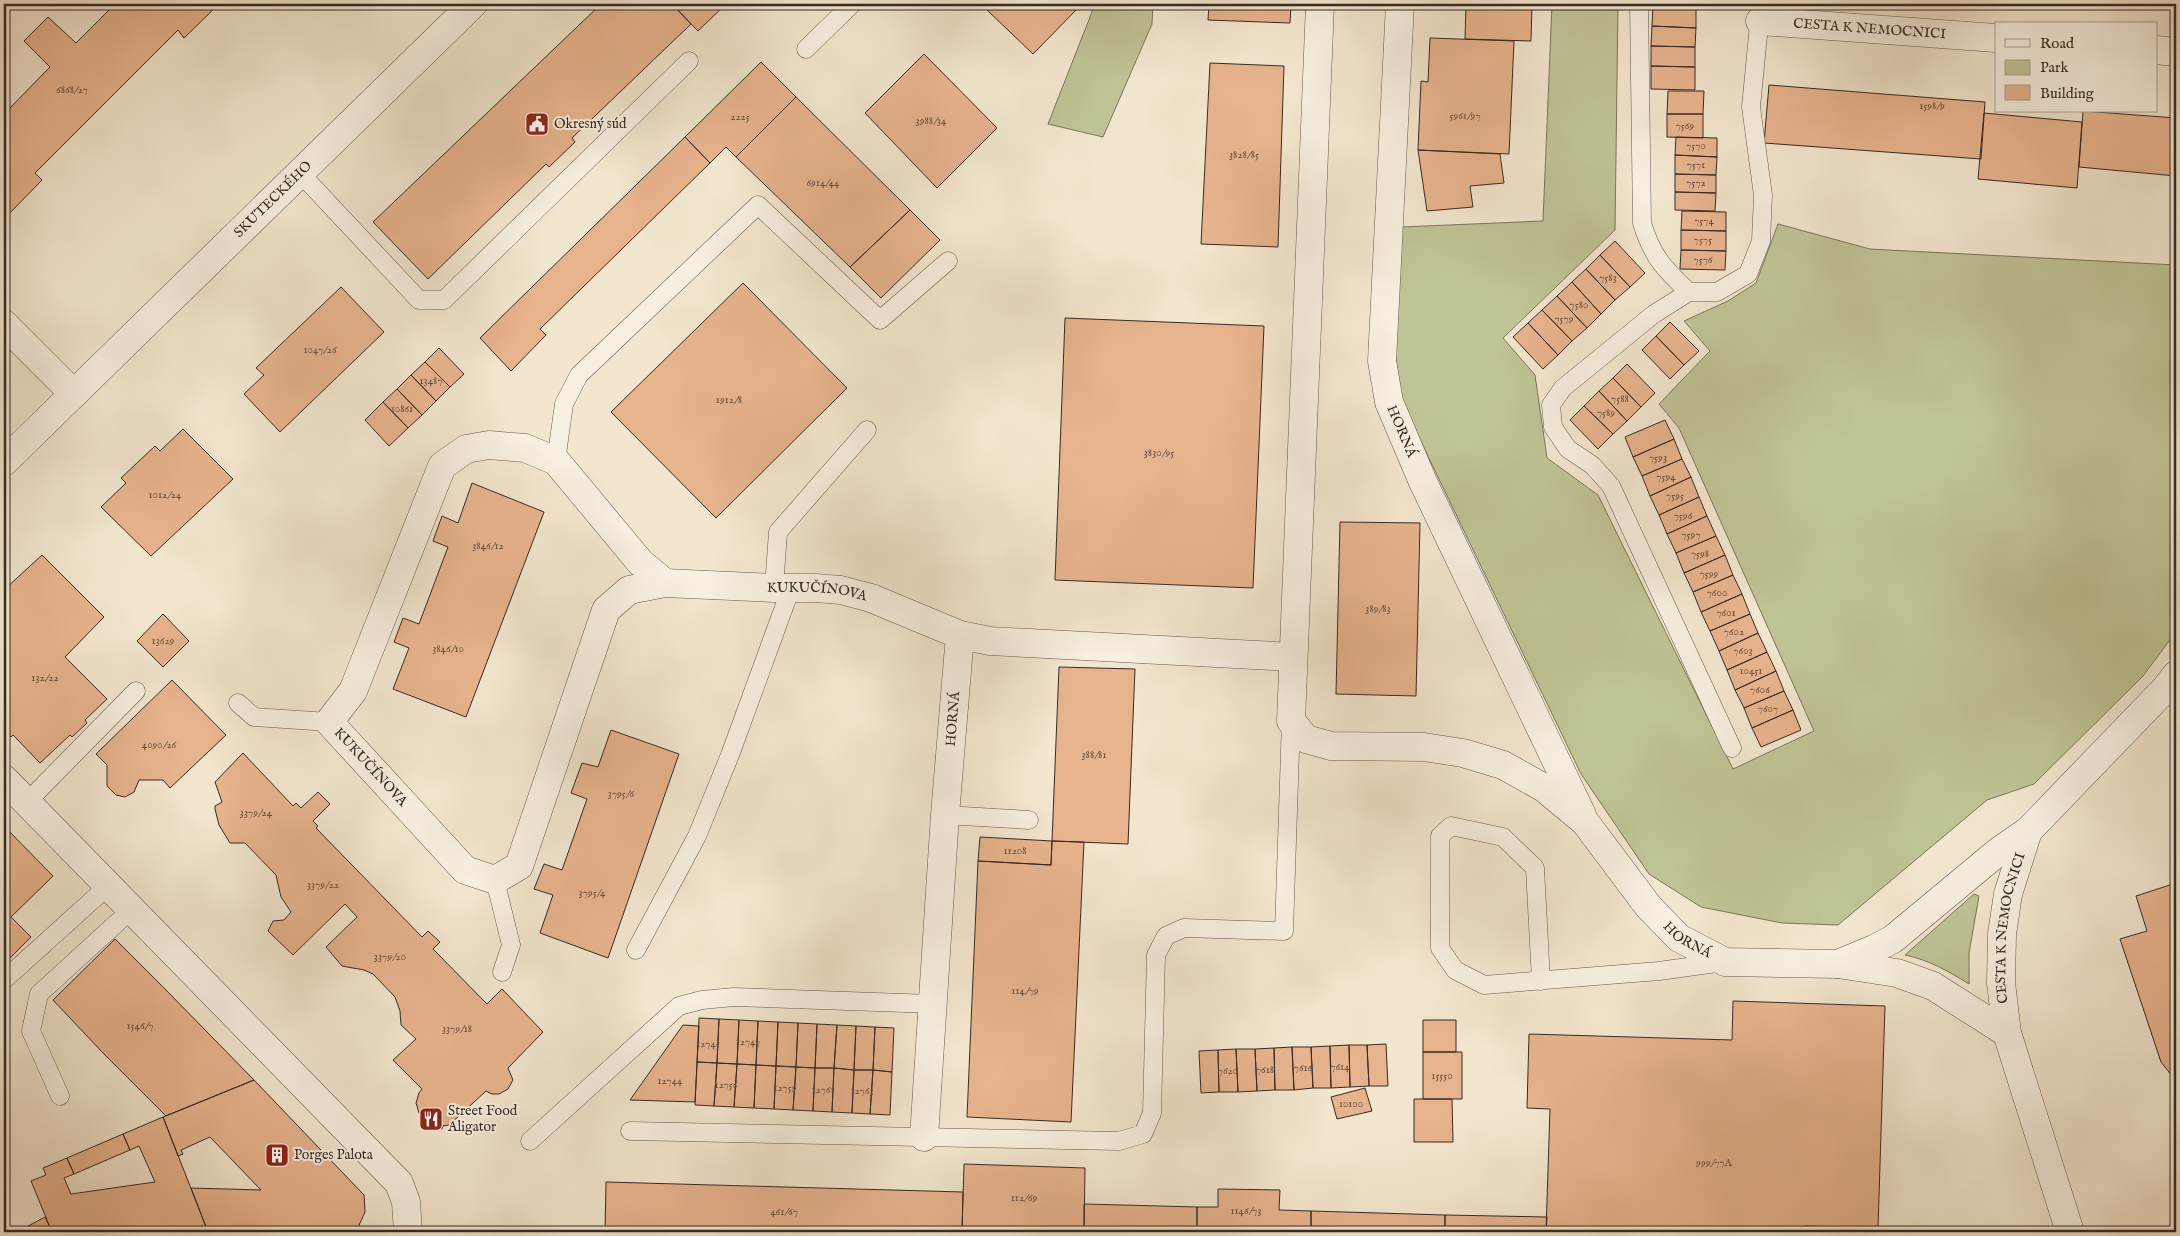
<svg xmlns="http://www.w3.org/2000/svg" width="2180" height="1236" font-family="'IM FELL English',serif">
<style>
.green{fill:#bfc395;stroke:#7b765d}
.building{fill:#e7b38d;stroke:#372a25}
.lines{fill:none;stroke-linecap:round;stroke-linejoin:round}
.service-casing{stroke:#66594f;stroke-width:19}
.minor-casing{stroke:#66594f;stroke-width:29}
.tertiary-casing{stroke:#66594f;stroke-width:29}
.service{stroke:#f7efdf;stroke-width:18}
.minor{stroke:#f7efdf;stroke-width:28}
.tertiary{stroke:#f7efdf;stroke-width:28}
.labels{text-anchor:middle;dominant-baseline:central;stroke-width:4;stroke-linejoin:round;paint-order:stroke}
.number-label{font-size:11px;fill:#634c3f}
.street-label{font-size:14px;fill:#372a25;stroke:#f7efdf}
.poi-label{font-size:14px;fill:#372a25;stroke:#f7efdf;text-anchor:start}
</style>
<rect width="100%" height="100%" fill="#f2e6ce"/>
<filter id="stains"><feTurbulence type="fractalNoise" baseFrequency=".004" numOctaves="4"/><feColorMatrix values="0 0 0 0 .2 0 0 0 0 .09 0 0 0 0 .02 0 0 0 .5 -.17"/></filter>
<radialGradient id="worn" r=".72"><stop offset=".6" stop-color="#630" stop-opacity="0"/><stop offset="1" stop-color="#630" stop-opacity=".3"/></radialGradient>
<path class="green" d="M1092 4H1153L1152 24 1103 137 1048 124 1092 12Z
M1552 4H1618L1615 230 1503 338 1535 375 1547 458 1598 495 1733 769 1814 731 1679 428 1659 404 1710 351 1684 321 1728 301 1756 283 1778 224 1870 249 2176 265V632L2143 676 2034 784 1987 800 1838 925 1782 923 1701 907 1649 874 1581 774 1399 396 1394 335 1402 227 1543 221Z
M1974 894 1979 896 1969 953V984C1948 971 1929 960 1905 955Z"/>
<path class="building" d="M115 4H219L184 38 178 30 35 173 42 180 4 219V114L50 67 24 41 48 17 76 43Z
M601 4H672L691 24 572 138 575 142 549 167 546 164 428 279 373 222Z
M672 4H726L698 31Z
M991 4H1076L1079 7 1033 54 986 9Z
M1209 4H1291L1290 23 1208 20Z
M1466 4H1532L1531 41 1465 39Z
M1653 4H1696V7H1653Z
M1653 7H1696V28L1652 26Z
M1652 26 1696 28 1695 47 1651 46Z
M1430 38 1514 41 1509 154 1418 150 1421 81 1428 82Z
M1651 46 1695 47V67L1651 66Z
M924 54 997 128 937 188 865 113Z
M761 62 796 97 736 157 726 147 710 163 685 137Z
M1210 63 1284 66 1278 247 1201 244Z
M1651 66 1695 67V90L1651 89Z
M1769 85 1985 102 1981 159 1764 143Z
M1668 91H1704L1703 114H1667Z
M796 97 910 210 850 267 736 157Z
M2083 111 2176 118V176L2079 167Z
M1984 113 2082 122 2077 188 1978 179Z
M1667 114H1703V138L1667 137Z
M685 137 710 163 540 329 546 335 511 371 480 338Z
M1676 137 1717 138V157L1675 155Z
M1418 150 1500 154 1504 183 1470 186 1473 207 1427 211Z
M1675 155 1717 157 1716 175 1675 174Z
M1675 174 1716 175V193L1675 192Z
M1675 192 1716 193 1715 211 1675 210Z
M910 210 940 240 881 298 850 267Z
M1682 211 1726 212V231L1681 230Z
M1681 230 1726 231V251L1681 250Z
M1615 241 1645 273 1630 287 1600 255Z
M1681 250 1726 251 1725 270 1680 269Z
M1600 255 1630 287 1615 300 1586 269Z
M1586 269 1615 300 1601 314 1572 282Z
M1572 282 1601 314 1587 328 1557 296Z
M743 283 847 388 716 518 611 412Z
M341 287 384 332 280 432 244 394 264 375 256 368Z
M1557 296 1587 328 1572 341 1542 310Z
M1542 310 1572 341 1558 355 1528 323Z
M1065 318 1264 326 1253 588 1055 580Z
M1670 322 1699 351 1684 365 1656 336Z
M1528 323 1558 355 1543 369 1513 337Z
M1656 336 1684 365 1670 379 1642 350Z
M439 348 464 374 450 387 425 362Z
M425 362 450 387 436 401 411 375Z
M1627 364 1655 393 1641 407 1613 378Z
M411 375 436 401 422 415 397 389Z
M1613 378 1641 407 1627 421 1599 391Z
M397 389 422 415 408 428 383 402Z
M1599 391 1627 421 1613 434 1584 406Z
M383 402 408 428 389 446 365 420Z
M1584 406 1613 434 1598 449 1570 420Z
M1665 420 1674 439 1633 457 1625 437Z
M183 429 233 479 151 556 101 507 126 483 121 478 155 446 160 451Z
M1674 439 1682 459 1642 476 1633 457Z
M1682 459 1691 477 1650 496 1642 476Z
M1691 477 1699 497 1659 515 1650 496Z
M472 483 544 512 466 717 393 689 409 648 394 642 403 618 419 624 448 547 433 541 442 516 458 523Z
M1699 497 1707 516 1667 534 1659 515Z
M1707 516 1716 536 1676 553 1667 534Z
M1340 522 1420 523 1416 696 1336 694Z
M1716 536 1725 555 1684 573 1676 553Z
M42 555 104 617 65 657 107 699 85 720 87 723 72 737 70 735 40 763 13 735 11 737 4 728V590Z
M1725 555 1733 575 1693 592 1684 573Z
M1733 575 1742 594 1701 612 1693 592Z
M1742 594 1750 614 1710 631 1701 612Z
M163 614 189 641 163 667 137 641Z
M1750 614 1758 633 1719 651 1710 631Z
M1758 633 1767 652 1727 670 1719 651Z
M1767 652 1776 671 1735 690 1727 670Z
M1059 667 1135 669 1128 844 1052 841Z
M1776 671 1784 691 1744 708 1735 690Z
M172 680 226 735 170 788 163 780H139L134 792 125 797 116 795 107 786V765L96 754Z
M1784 691 1793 710 1752 728 1744 708Z
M1793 710 1801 730 1761 747 1752 728Z
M611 730 679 754 608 958 540 933 553 895 534 889 544 864 562 870 587 799 571 793 582 763 598 767Z
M243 753 293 806 296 803 301 808 318 792 330 804 313 821 318 826 316 828 422 937 428 931 440 942 433 949 487 1004 502 989 543 1032 508 1068 513 1080 508 1089 499 1094H492L486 1091 449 1125 443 1126 442 1129H440V1126L428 1123V1125H425L426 1122 419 1113 416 1103 419 1093 422 1089 393 1060 416 1039 401 1025 400 1011 395 997 373 974 364 970 342 966 326 947 357 917 345 904 293 955 268 931 273 921 284 920 291 912 281 897 276 875 245 843H230L219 825 215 809V806L222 802 215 782Z
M4 826 53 876 11 917 31 937 4 964Z
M980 837 1052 841 1051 865 978 861Z
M1052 841 1084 842 1071 1122 967 1117 978 861 1051 865Z
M2176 883V1081L2161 1062 2120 939 2147 931 2136 896Z
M115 939 166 990 254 1080 166 1116 103 1053 53 1000Z
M1733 1001 1885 1006 1878 1228 1805 1226 1804 1232H1546L1550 1109 1527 1108 1529 1034 1732 1040Z
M699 1018 719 1019 717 1063 697 1062Z
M719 1019 739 1020 737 1064 717 1063Z
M739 1020 758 1021 756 1065 737 1064Z
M1423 1020H1456V1052H1423Z
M758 1021 778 1022 776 1066 756 1065Z
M778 1022 798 1023 796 1067 776 1066Z
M798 1023 817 1024 815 1068 796 1067Z
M817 1024 837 1025 834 1068H815Z
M683 1025 699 1026 695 1102 630 1100Z
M837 1025 856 1026 854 1070 834 1068Z
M856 1026 875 1027 873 1070H854Z
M875 1027 894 1028 892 1072 873 1070Z
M1386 1044 1388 1086H1369L1367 1045Z
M1349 1045 1350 1087 1331 1088 1330 1046Z
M1349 1045H1367L1369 1086 1350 1087Z
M1330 1046 1331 1088H1313L1311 1047Z
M1292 1047 1294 1090H1275L1274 1048Z
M1292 1047H1311L1313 1088 1294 1090Z
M1274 1048 1275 1090 1257 1091 1255 1049Z
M1236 1049 1238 1092H1219L1218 1050Z
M1236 1049H1255L1257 1091 1238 1092Z
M1218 1050 1219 1092 1201 1093 1199 1051Z
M1423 1052H1462V1099H1423Z
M697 1062 717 1063 714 1106 695 1105Z
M717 1063 737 1064 734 1107 714 1106Z
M737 1064 756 1065 754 1108 734 1107Z
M756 1065 776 1066 774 1109 754 1108Z
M776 1066 796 1067 793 1110 774 1109Z
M796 1067 815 1068 813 1111 793 1110Z
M815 1068H834L832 1112 813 1111Z
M834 1068 854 1070 852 1113 832 1112Z
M854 1070H873L870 1114 852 1113Z
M873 1070 892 1072 890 1115 870 1114Z
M254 1080 364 1195 365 1212 356 1232H208L191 1188 261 1190 210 1137 181 1150 183 1154 178 1156 163 1117Z
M1365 1088 1372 1111 1337 1119 1331 1097Z
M1414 1099H1452L1453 1142H1414Z
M163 1117 208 1232H52L31 1181 46 1175 43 1168 67 1158 74 1174 64 1178 71 1194 155 1182 139 1146 130 1150 123 1134Z
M123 1134 130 1150 74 1174 67 1158Z
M964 1164 1085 1168 1084 1232H962Z
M606 1182 963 1192 962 1232H605Z
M1218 1189 1280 1190 1279 1210 1311 1211V1232H1197V1207H1218Z
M1084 1204 1197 1207V1232H1084Z
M1311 1211 1445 1215V1232H1311Z
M1445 1215 1547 1217 1546 1232H1445Z
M45 1217 52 1232H17Z"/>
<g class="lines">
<g class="service-casing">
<path id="service" d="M1639 4 1642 223C1652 256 1664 269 1689 292
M806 49 852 4
M300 173 419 300H444L689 61
M556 461 564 404 579 375 758 205 880 320 948 261
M774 588 778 532 867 430
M238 703 254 717 329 722
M1732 748 1611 486 1592 465 1568 449 1553 427 1551 405 1563 388 1654 314 1689 292H1717L1748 274 1761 241 1763 195 1751 107 1761 4
M27 802 136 691
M945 815 1029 820
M495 880 511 945 502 972
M636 950 697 836 730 755 791 588
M4 980 108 886
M1541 981 1535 868 1503 837 1451 826 1440 836V948L1455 970 1484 985 1659 971 1724 962
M60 1096 31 1031 39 994 131 910
M630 1131 1119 1141 1143 1134 1152 1113 1156 955 1166 936 1184 928 1284 931 1291 721
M530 1141 679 1006 702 1000 734 997 933 1004"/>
</g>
<g class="minor-casing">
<g id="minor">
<path id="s1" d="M1320 4 1291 721 1306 739 1331 746 1424 747 1463 753 1503 765 1544 788 1585 822 1648 906 1679 938 1725 962 1838 964 1897 973 1933 986 2007 1033"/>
<path id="s2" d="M1400 4 1382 361 1389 402 1423 482 1582 815"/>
<path id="s3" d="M1760 21 1996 38"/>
<path d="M2156 50 2176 52"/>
<path d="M4 324 74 394"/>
<path id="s4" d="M4 462 473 4"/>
<path id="s5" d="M665 583 640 562 556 461 525 448 489 445 466 449 442 466 353 691 329 722 465 870 495 880 519 866 606 610 629 590 665 583 774 588H815L841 590 871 598 960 635 990 641 1293 657"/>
<path d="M1838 964 1874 949 1893 939 1999 851 2028 831"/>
<path id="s6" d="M924 1137 945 815 960 635"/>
</g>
</g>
<g class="tertiary-casing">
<g id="tertiary">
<path d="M4 779 399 1183 406 1202 408 1232"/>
<path id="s7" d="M2070 1232 2007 1033 2001 983 2002 934 2008 894 2028 831 2166 688 2176 675"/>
</g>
</g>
<use href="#service" class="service"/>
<use href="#minor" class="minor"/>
<use href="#tertiary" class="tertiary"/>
</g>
<defs>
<g id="civic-square" transform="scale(1.25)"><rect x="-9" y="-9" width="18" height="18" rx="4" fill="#8f2418" stroke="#f7efdf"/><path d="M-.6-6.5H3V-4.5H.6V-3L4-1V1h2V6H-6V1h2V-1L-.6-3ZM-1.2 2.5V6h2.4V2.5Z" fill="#fff"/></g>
<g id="restaurant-square" transform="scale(1.25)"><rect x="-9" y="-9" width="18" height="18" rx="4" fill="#8f2418" stroke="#f7efdf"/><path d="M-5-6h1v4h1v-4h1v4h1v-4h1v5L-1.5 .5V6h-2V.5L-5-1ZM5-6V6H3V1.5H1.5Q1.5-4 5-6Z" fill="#fff"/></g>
<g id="building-square" transform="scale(1.25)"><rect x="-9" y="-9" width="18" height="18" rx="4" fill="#8f2418" stroke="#f7efdf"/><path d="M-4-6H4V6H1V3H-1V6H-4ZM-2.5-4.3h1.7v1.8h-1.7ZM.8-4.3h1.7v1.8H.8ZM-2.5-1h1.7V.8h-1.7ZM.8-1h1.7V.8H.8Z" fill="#fff"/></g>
</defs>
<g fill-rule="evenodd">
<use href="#civic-square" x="537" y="124"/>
<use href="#restaurant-square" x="431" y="1119"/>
<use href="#building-square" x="277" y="1155"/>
</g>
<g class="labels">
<g class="number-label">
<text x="72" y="90">6868/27</text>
<text x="1932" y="106">1598/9</text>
<text x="1465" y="116">5961/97</text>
<text x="740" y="117">2225</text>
<text x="931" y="121">3988/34</text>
<text x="1685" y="126">7569</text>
<text x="1696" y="146">7570</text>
<text x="1244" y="155">3828/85</text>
<text x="1696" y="165">7571</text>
<text x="823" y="183">6914/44</text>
<text x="1696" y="183">7572</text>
<text x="1704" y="221">7574</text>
<text x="1703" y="240">7575</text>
<text x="1703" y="260">7576</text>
<text x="1608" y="278">7583</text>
<text x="1579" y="305">7580</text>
<text x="1564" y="319">7579</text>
<text x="320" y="350">1047/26</text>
<text x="431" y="381">13487</text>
<text x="1620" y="399">7588</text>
<text x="729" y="400">1912/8</text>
<text x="402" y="409">10861</text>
<text x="1606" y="413">7589</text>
<text x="1159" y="453">3830/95</text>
<text x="1658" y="458">7593</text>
<text x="1666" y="477">7594</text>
<text x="165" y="495">1012/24</text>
<text x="1675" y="496">7595</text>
<text x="1683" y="516">7596</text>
<text x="1691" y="535">7597</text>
<text x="488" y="546">3846/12</text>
<text x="1700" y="554">7598</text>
<text x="1709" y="574">7599</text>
<text x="1717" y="593">7600</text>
<text x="1378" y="609">389/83</text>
<text x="1726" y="613">7601</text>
<text x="1734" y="632">7602</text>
<text x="163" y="641">13629</text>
<text x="448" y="649">3846/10</text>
<text x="1743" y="651">7603</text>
<text x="1751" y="671">10451</text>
<text x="45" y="678">132/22</text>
<text x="1760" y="690">7606</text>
<text x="1768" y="709">7607</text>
<text x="159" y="745">4090/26</text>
<text x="1094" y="755">388/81</text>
<text x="621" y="794">3795/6</text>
<text x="256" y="813">3379/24</text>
<text x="1015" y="851">11208</text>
<text x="323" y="885">3379/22</text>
<text x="592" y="893">3795/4</text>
<text x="390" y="957">3379/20</text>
<text x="1025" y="991">114/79</text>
<text x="140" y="1026">1546/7</text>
<text x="457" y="1029">3379/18</text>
<text x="748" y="1042">12747</text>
<text x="708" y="1044">12745</text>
<text x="1340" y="1067">7614</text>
<text x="1303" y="1068">7616</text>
<text x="1265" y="1070">7618</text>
<text x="1228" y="1071">7620</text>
<text x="1442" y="1076">15550</text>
<text x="670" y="1081">12744</text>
<text x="726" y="1085">12756</text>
<text x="785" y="1088">12759</text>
<text x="823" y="1090">12761</text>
<text x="862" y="1091">12763</text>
<text x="1351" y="1104">10100</text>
<text x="1714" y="1163">999/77A</text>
<text x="1024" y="1198">112/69</text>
<text x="1246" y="1211">1146/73</text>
<text x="784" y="1212">461/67</text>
</g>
<g class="street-label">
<text stroke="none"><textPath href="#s3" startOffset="110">CESTA K NEMOCNICI</textPath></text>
<text stroke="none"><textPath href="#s4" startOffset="376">SKUTECKÉHO</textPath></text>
<text stroke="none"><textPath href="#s2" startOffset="431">HORNÁ</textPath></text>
<text stroke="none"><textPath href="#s5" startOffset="1318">KUKUČÍNOVA</textPath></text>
<text stroke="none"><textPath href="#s6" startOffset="419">HORNÁ</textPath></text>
<text stroke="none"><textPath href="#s5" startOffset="629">KUKUČÍNOVA</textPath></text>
<text stroke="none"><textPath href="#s7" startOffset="315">CESTA K NEMOCNICI</textPath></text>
<text stroke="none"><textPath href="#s1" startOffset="1199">HORNÁ</textPath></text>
</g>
<g class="poi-label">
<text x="554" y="124">Okresný súd</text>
<text x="448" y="1111">Street Food<tspan x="448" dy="16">Aligator</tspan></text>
<text x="294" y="1155">Porges Palota</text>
</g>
</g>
<rect width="2180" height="1236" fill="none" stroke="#f2e6ce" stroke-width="20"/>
<rect x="5" y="5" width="2170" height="1226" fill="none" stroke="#372a25" stroke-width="2.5"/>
<rect x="10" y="10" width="2160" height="1216" fill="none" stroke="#372a25"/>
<rect x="1995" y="22" width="162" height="90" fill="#f7efdf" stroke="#aaa095"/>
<rect x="2005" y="39" width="25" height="8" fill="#f7efdf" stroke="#aaa095"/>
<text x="2040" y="48" font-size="15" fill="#372a25">Road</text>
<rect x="2005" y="60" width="25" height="15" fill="#bfc395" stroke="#aaa095"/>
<text x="2040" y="72" font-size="15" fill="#372a25">Park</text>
<rect x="2005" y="85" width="25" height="15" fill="#e7b38d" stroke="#aaa095"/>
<text x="2040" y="98" font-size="15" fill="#372a25">Building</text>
<rect width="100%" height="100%" filter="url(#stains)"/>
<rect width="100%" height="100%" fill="url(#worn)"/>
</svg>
